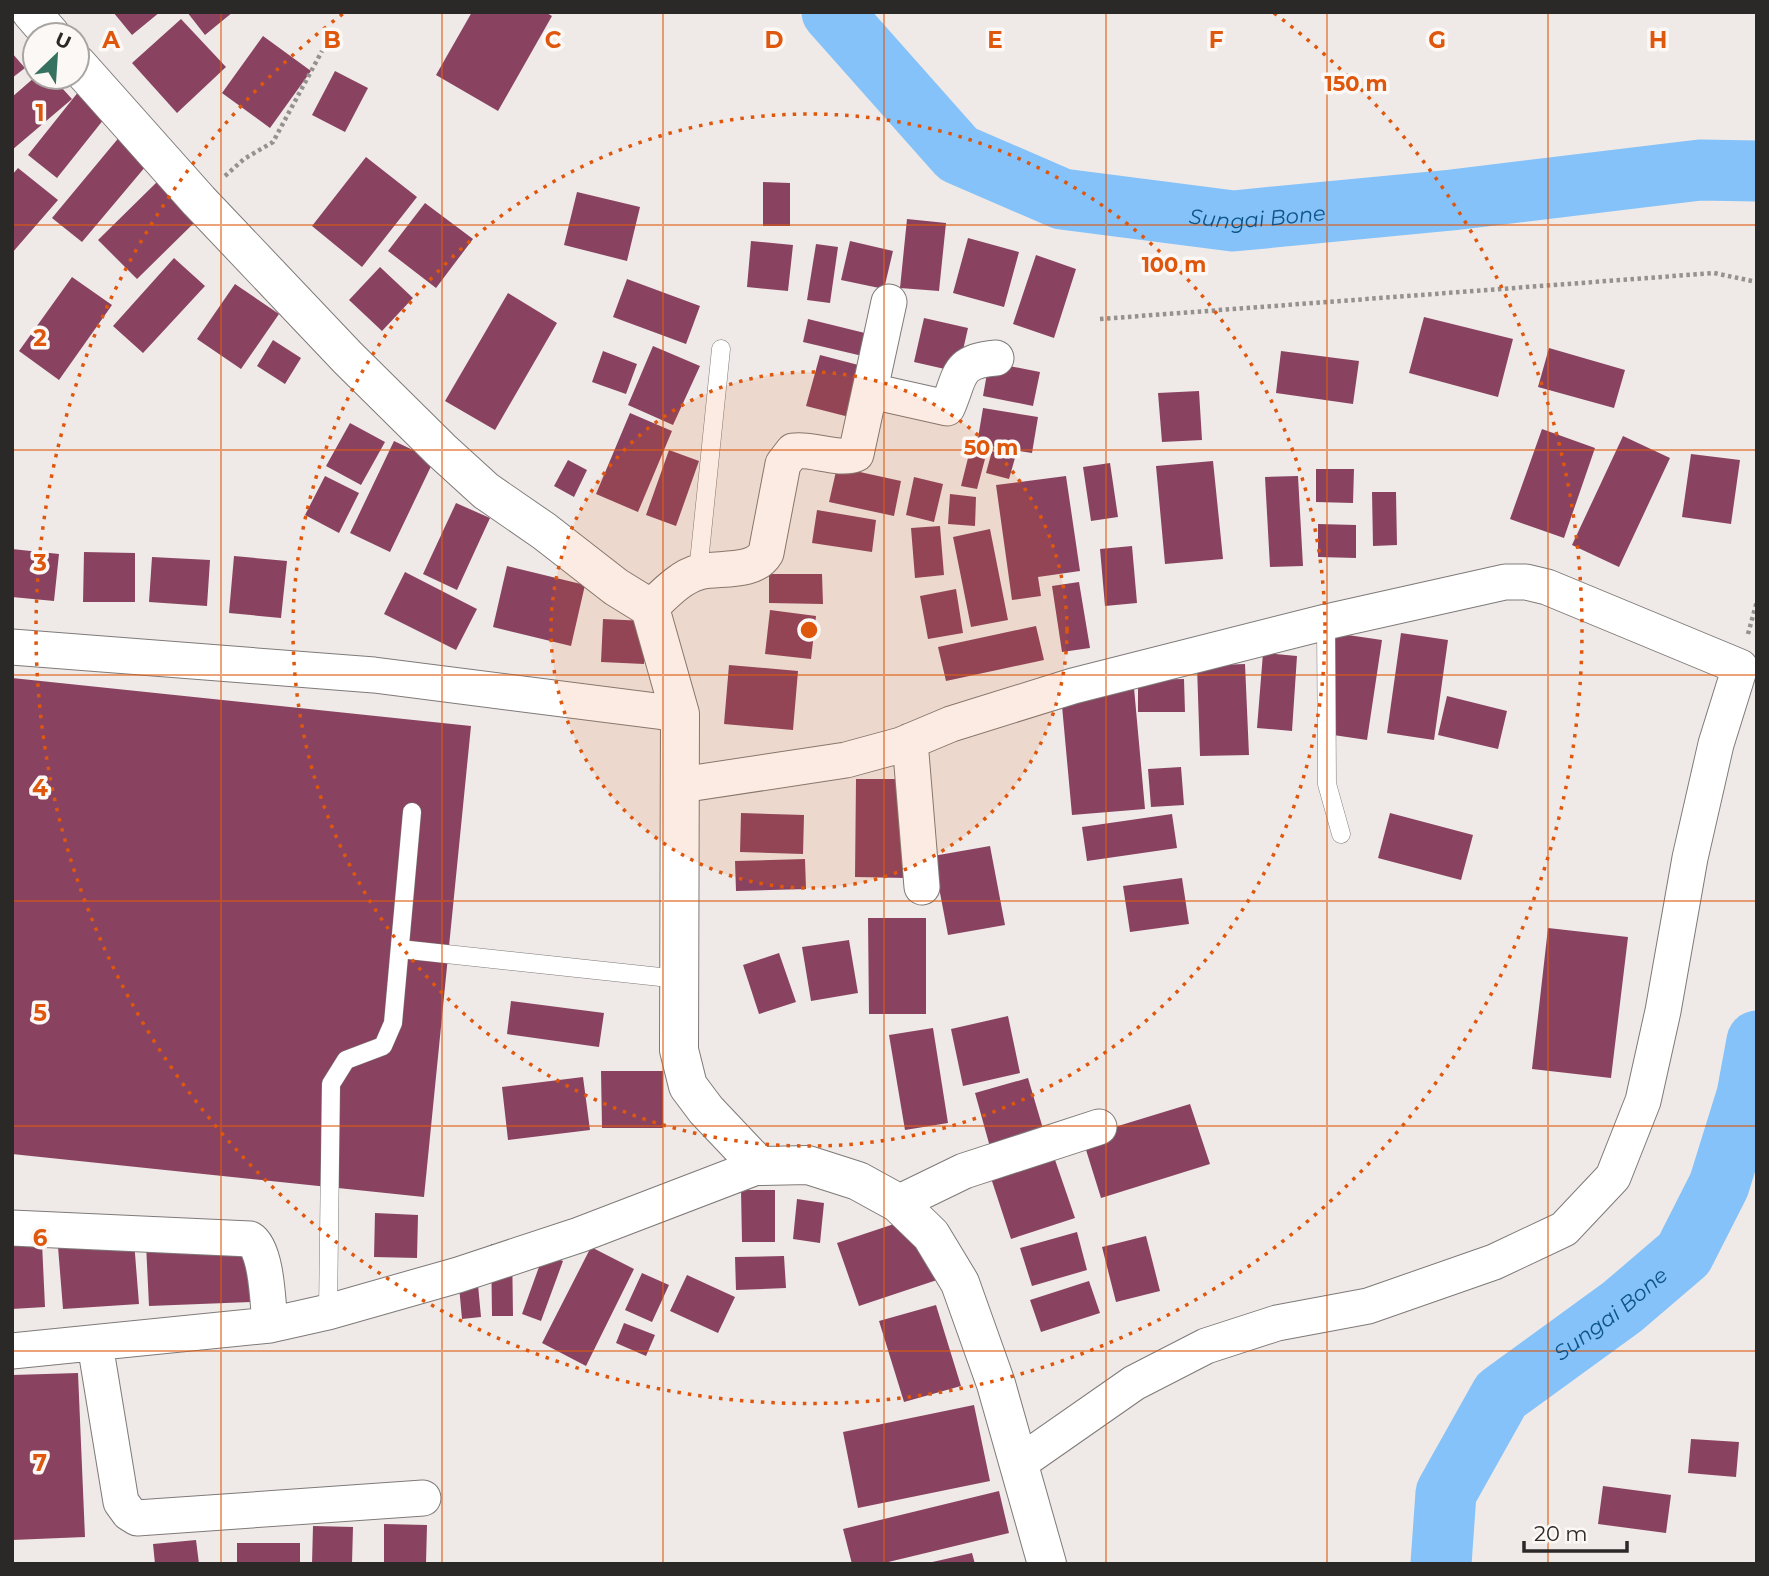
<svg xmlns="http://www.w3.org/2000/svg" width="1769" height="1576" font-family="Montserrat,sans-serif">
<style>
.lines{fill:none;stroke-linecap:round;stroke-linejoin:round}
.river{stroke:#84c2f9;stroke-width:61}
.building{fill:#894360}
.lane-casing{stroke:#7e7a78;stroke-width:19}
.street-casing{stroke:#7e7a78;stroke-width:37}
.secondary-casing{stroke:#7e7a78;stroke-width:40}
.path{stroke:#94918f;stroke-width:4.5;stroke-dasharray:3.5 3.5;stroke-linecap:butt}
.lane{stroke:#fff;stroke-width:18}
.street{stroke:#fff;stroke-width:35}
.secondary{stroke:#fff;stroke-width:38}
.grid{fill:none;stroke:#df570d;stroke-width:2;stroke-opacity:0.55}
.ring{fill:none;stroke:#df570d;stroke-width:3.5;stroke-dasharray:3.5 7}
.labels{text-anchor:middle;dominant-baseline:central;stroke-width:7;stroke-linejoin:round;paint-order:stroke}
.water-label{font-size:21px;font-style:italic;fill:#0d5487;stroke:#fcf8f5}
.grid-label{font-size:23px;text-anchor:middle;font-weight:bold;fill:#df570d;stroke:#fcf8f5;stroke-width:7;stroke-linejoin:round;paint-order:stroke}
.centre{fill:#df570d;stroke:#fcf8f5;stroke-width:3.5}
.ring-label{font-size:21px;text-anchor:middle;font-weight:bold;fill:#df570d;stroke:#fcf8f5;stroke-width:7;stroke-linejoin:round;paint-order:stroke}
</style>
<rect width="100%" height="100%" fill="#efeae7"/>
<g class="lines">
<g class="river">
<path id="s1" d="M832 12 958 154 1062 199 1233 221 1452 200 1700 170 1757 171"/>
<path id="s2" d="M1441 1564 1446 1493 1501 1395 1622 1307 1684 1254 1719 1185 1747 1095 1757 1041"/>
</g>
</g>
<path class="building" d="M113 12H160L132 35Z
M187 12H233L205 35Z
M472 12H545L552 16 498 111 436 75Z
M181 19 226 67 177 113 132 63Z
M263 36 311 71 270 128 222 93Z
M12 53 25 68 12 78Z
M335 71 368 88 345 132 312 115Z
M35 77H52L72 99 12 150V97Z
M83 86 112 109 57 178 28 155Z
M121 135 151 160 82 242 52 218Z
M366 157 417 197 362 267 312 226Z
M18 168 58 200 12 253V175Z
M158 181 197 220 137 279 98 240Z
M763 182 790 183V226H763Z
M577 192 640 207 627 261 564 245Z
M425 203 473 239 436 288 388 251Z
M907 219 946 223 939 291 900 288Z
M968 238 1019 252 1004 307 953 293Z
M751 241 793 245 788 291 747 287Z
M850 241 893 251 884 289 841 280Z
M816 244 838 247 830 303 807 300Z
M1036 255 1076 269 1054 338 1013 324Z
M174 258 205 286 143 353 113 326Z
M380 267 413 298 382 331 349 300Z
M72 277 112 305 59 380 19 351Z
M627 279 700 306 686 344 613 317Z
M235 284 279 314 241 369 197 339Z
M508 293 557 323 495 430 445 401Z
M1424 317 1513 339 1498 397 1409 373Z
M924 318 968 328 958 372 914 362Z
M808 319 877 336 871 358 803 342Z
M273 340 301 358 285 384 257 366Z
M653 346 700 366 673 425 628 405Z
M1549 348 1625 370 1614 408 1538 387Z
M603 351 637 364 626 394 592 382Z
M1281 351 1359 361 1353 404 1276 393Z
M820 355 870 368 857 419 806 406Z
M989 362 1040 372 1033 406 983 396Z
M1199 391 1202 440 1162 442 1158 393Z
M983 408 1038 417 1032 453 977 444Z
M630 413 672 431 638 512 596 494Z
M350 423 385 442 361 485 326 466Z
M1542 429 1595 448 1564 538 1510 519Z
M1623 436 1670 458 1619 567 1572 545Z
M394 441 434 460 390 552 350 533Z
M669 450 699 461 676 526 646 515Z
M992 451 1015 458 1009 479 986 473Z
M969 454 985 459 977 489 961 486Z
M1691 454 1740 460 1731 524 1682 517Z
M568 460 587 470 574 497 554 486Z
M1213 461 1223 559 1165 564 1156 466Z
M1110 463 1118 517 1091 521 1083 467Z
M837 467 901 481 894 516 829 502Z
M1316 469H1354L1353 503 1316 502Z
M325 476 359 493 339 533 305 515Z
M1066 476 1080 571 1038 577 1041 596 1012 600 996 485Z
M1298 476 1303 566 1270 567 1265 477Z
M914 477 943 484 934 522 906 515Z
M1372 492H1396L1397 545 1373 546Z
M950 494 976 497 975 526 948 524Z
M456 503 490 518 457 590 423 574Z
M817 510 876 520 872 552 812 543Z
M1318 524 1356 525V558L1318 557Z
M940 526 944 575 915 578 911 528Z
M990 529 1008 620 971 627 953 537Z
M1132 546 1137 603 1105 606 1100 549Z
M12 549 59 554 54 601 12 597Z
M84 552 135 553V602H83Z
M234 556 287 561 281 618 229 613Z
M152 557 210 560 207 606 149 602Z
M507 566 585 585 571 646 493 627Z
M405 572 477 609 456 650 384 614Z
M769 574H822L823 604 769 603Z
M1079 582 1090 648 1062 652 1052 586Z
M956 589 963 633 928 639 920 596Z
M770 610 816 616 811 659 765 654Z
M603 619 646 621 644 664 601 662Z
M1036 626 1044 660 946 681 938 647Z
M1334 633 1382 640 1367 740 1320 733Z
M1401 633 1448 640 1434 740 1387 733Z
M1263 653 1297 656 1292 731 1257 728Z
M1245 664 1249 755 1200 756 1197 666Z
M729 665 798 671 793 730 724 724Z
M12 678 471 726 424 1197 12 1154Z
M1184 679 1185 712H1138V680Z
M1134 688 1145 809 1072 815 1061 695Z
M1447 696 1507 711 1498 749 1438 735Z
M1181 767 1184 805 1151 807 1148 769Z
M856 779H907L906 878 855 877Z
M741 813 804 815 803 854 740 852Z
M1390 813 1473 835 1461 880 1378 858Z
M1172 814 1177 848 1087 861 1082 827Z
M990 846 1005 925 948 935 933 856Z
M805 859 806 889 736 891 735 861Z
M1182 878 1189 924 1130 932 1123 886Z
M868 918H926V1014H869Z
M1548 928 1628 937 1611 1078 1532 1069Z
M849 940 858 993 811 1001 802 947Z
M779 953 796 1002 759 1014 743 965Z
M511 1001 604 1013 599 1047 507 1034Z
M1008 1016 1020 1073 963 1086 951 1029Z
M933 1028 948 1123 905 1130 889 1035Z
M601 1071H663V1128H602Z
M583 1077 590 1130 508 1140 502 1087Z
M1028 1078 1044 1132 990 1147 975 1093Z
M1190 1104 1210 1164 1101 1198 1082 1137Z
M1053 1154 1075 1218 1011 1239 990 1175Z
M741 1190H775V1242H742Z
M797 1199 824 1203 820 1243 793 1239Z
M375 1213 418 1215 417 1258 374 1257Z
M915 1217 937 1280 859 1306 837 1243Z
M1077 1232 1087 1270 1032 1286 1020 1248Z
M1146 1236 1160 1291 1116 1302 1102 1247Z
M134 1241 139 1304 63 1309 58 1247Z
M249 1241 251 1302 149 1306 146 1244Z
M42 1243 45 1307 12 1309V1245Z
M491 1244H512L513 1316H492Z
M591 1247 634 1269 586 1366 542 1343Z
M544 1253 563 1261 541 1321 522 1314Z
M784 1256 786 1288 736 1290 735 1257Z
M642 1273 669 1285 652 1322 625 1310Z
M477 1274 481 1317 462 1319 458 1275Z
M687 1275 735 1297 718 1333 670 1311Z
M1089 1281 1100 1313 1041 1332 1030 1300Z
M936 1305 961 1386 904 1402 879 1321Z
M624 1323 655 1335 646 1356 616 1343Z
M78 1373 85 1537 12 1540V1375Z
M974 1405 990 1481 858 1508 843 1432Z
M1691 1439 1739 1442 1736 1477 1688 1473Z
M1603 1486 1671 1495 1666 1533 1598 1524Z
M999 1491 1009 1533 880 1564H852L843 1529Z
M384 1524 427 1525 426 1564H384Z
M313 1526 353 1527 352 1564H312Z
M196 1540 199 1564H155L153 1544Z
M237 1543H300V1564H237Z
M972 1553 975 1564H928V1563Z"/>
<g class="lines">
<g class="lane-casing">
<path id="lane" d="M698 572 721 349
M1326 622 1327 784 1341 834
M400 949 679 979
M328 1312 331 1084 346 1060 383 1046 393 1023 412 812"/>
</g>
<g class="street-casing">
<path id="street" d="M871 391 947 408C961 377 955 361 996 358
M650 608C664 595 680 577 699 572 719 567 754 574 766 553L783 464 793 451C813 448 838 461 856 454L889 302
M12 647 374 675 680 714
M910 741 922 887
M681 785 846 760 901 745 951 724 1073 686 1326 622 1505 582H1526L1547 587 1740 667 1716 744 1690 858 1663 1011 1643 1101 1613 1177 1564 1229 1494 1262 1368 1306 1277 1323 1206 1346 1134 1383 1018 1464
M898 1203 964 1171 1099 1127
M12 1228 250 1239C267 1249 268 1305 270 1325
M95 1344 121 1502 129 1513 137 1518 423 1498
M12 1351 270 1325 328 1312 458 1275 579 1235 759 1166"/>
</g>
<g class="secondary-casing">
<path id="secondary" d="M31 12 51 35
M77 64 199 201 348 358 441 450 486 491 544 531 616 587 650 608 680 714 679 1050 688 1086 706 1110 759 1166 808 1165 858 1181 898 1203 931 1235 960 1283 996 1384 1047 1564"/>
</g>
<path class="path" d="M225 176 244 159 273 142 322 51
M1100 319 1714 273 1757 282
M1748 634 1757 601"/>
<use href="#lane" class="lane"/>
<use href="#street" class="street"/>
<use href="#secondary" class="secondary"/>
</g>
<path class="grid" d="M221 12V1564M442 12V1564M663 12V1564M884 12V1564M1106 12V1564M1327 12V1564M1548 12V1564M12 225H1757M12 450H1757M12 675H1757M12 901H1757M12 1126H1757M12 1351H1757"/>
<circle cx="809" cy="630" r="258" fill="#df570d" fill-opacity=".12"/>
<g class="ring">
<circle cx="809" cy="630" r="258"/>
<circle cx="809" cy="630" r="516"/>
<path d="M1274 13A773 773 0 1 1 344 13"/>
</g>
<g class="labels">
<g class="water-label">
<text stroke="none"><textPath href="#s1" startOffset="500">Sungai Bone</textPath></text>
<text stroke="none"><textPath href="#s2" startOffset="320">Sungai Bone</textPath></text>
</g>
</g>
<g class="grid-label">
<text x="111" y="48">A</text>
<text x="332" y="48">B</text>
<text x="553" y="48">C</text>
<text x="774" y="48">D</text>
<text x="995" y="48">E</text>
<text x="1216" y="48">F</text>
<text x="1437" y="48">G</text>
<text x="1658" y="48">H</text>
<text x="40" y="121">1</text>
<text x="40" y="346">2</text>
<text x="40" y="571">3</text>
<text x="40" y="796">4</text>
<text x="40" y="1021">5</text>
<text x="40" y="1246">6</text>
<text x="40" y="1471">7</text>
</g>
<circle cx="809" cy="630" r="10" class="centre"/>
<g class="ring-label">
<text x="1356" y="91">150 m</text>
<text x="1174" y="272">100 m</text>
<text x="991" y="455">50 m</text>
</g>
<rect width="1769" height="1576" fill="none" stroke="#2b2928" stroke-width="28"/>
<g transform="translate(56 56) rotate(25)"><circle r="33" fill="#fcf8f5" stroke="#a8a5a3" stroke-width="2"/>
<path d="M0-5L12 26L0 18L-12 26Z" fill="#357360"/>
<text y="-10" font-size="19" font-weight="bold" text-anchor="middle" fill="#2b2928">U</text>
</g>
<path d="M1524 1541v10h103v-10" fill="none" stroke="#2b2928" stroke-width="3.5"/>
<text x="1534" y="1541" font-size="21" fill="#2b2928" stroke="#fcf8f5" stroke-width="5" paint-order="stroke">20 m</text>
</svg>
